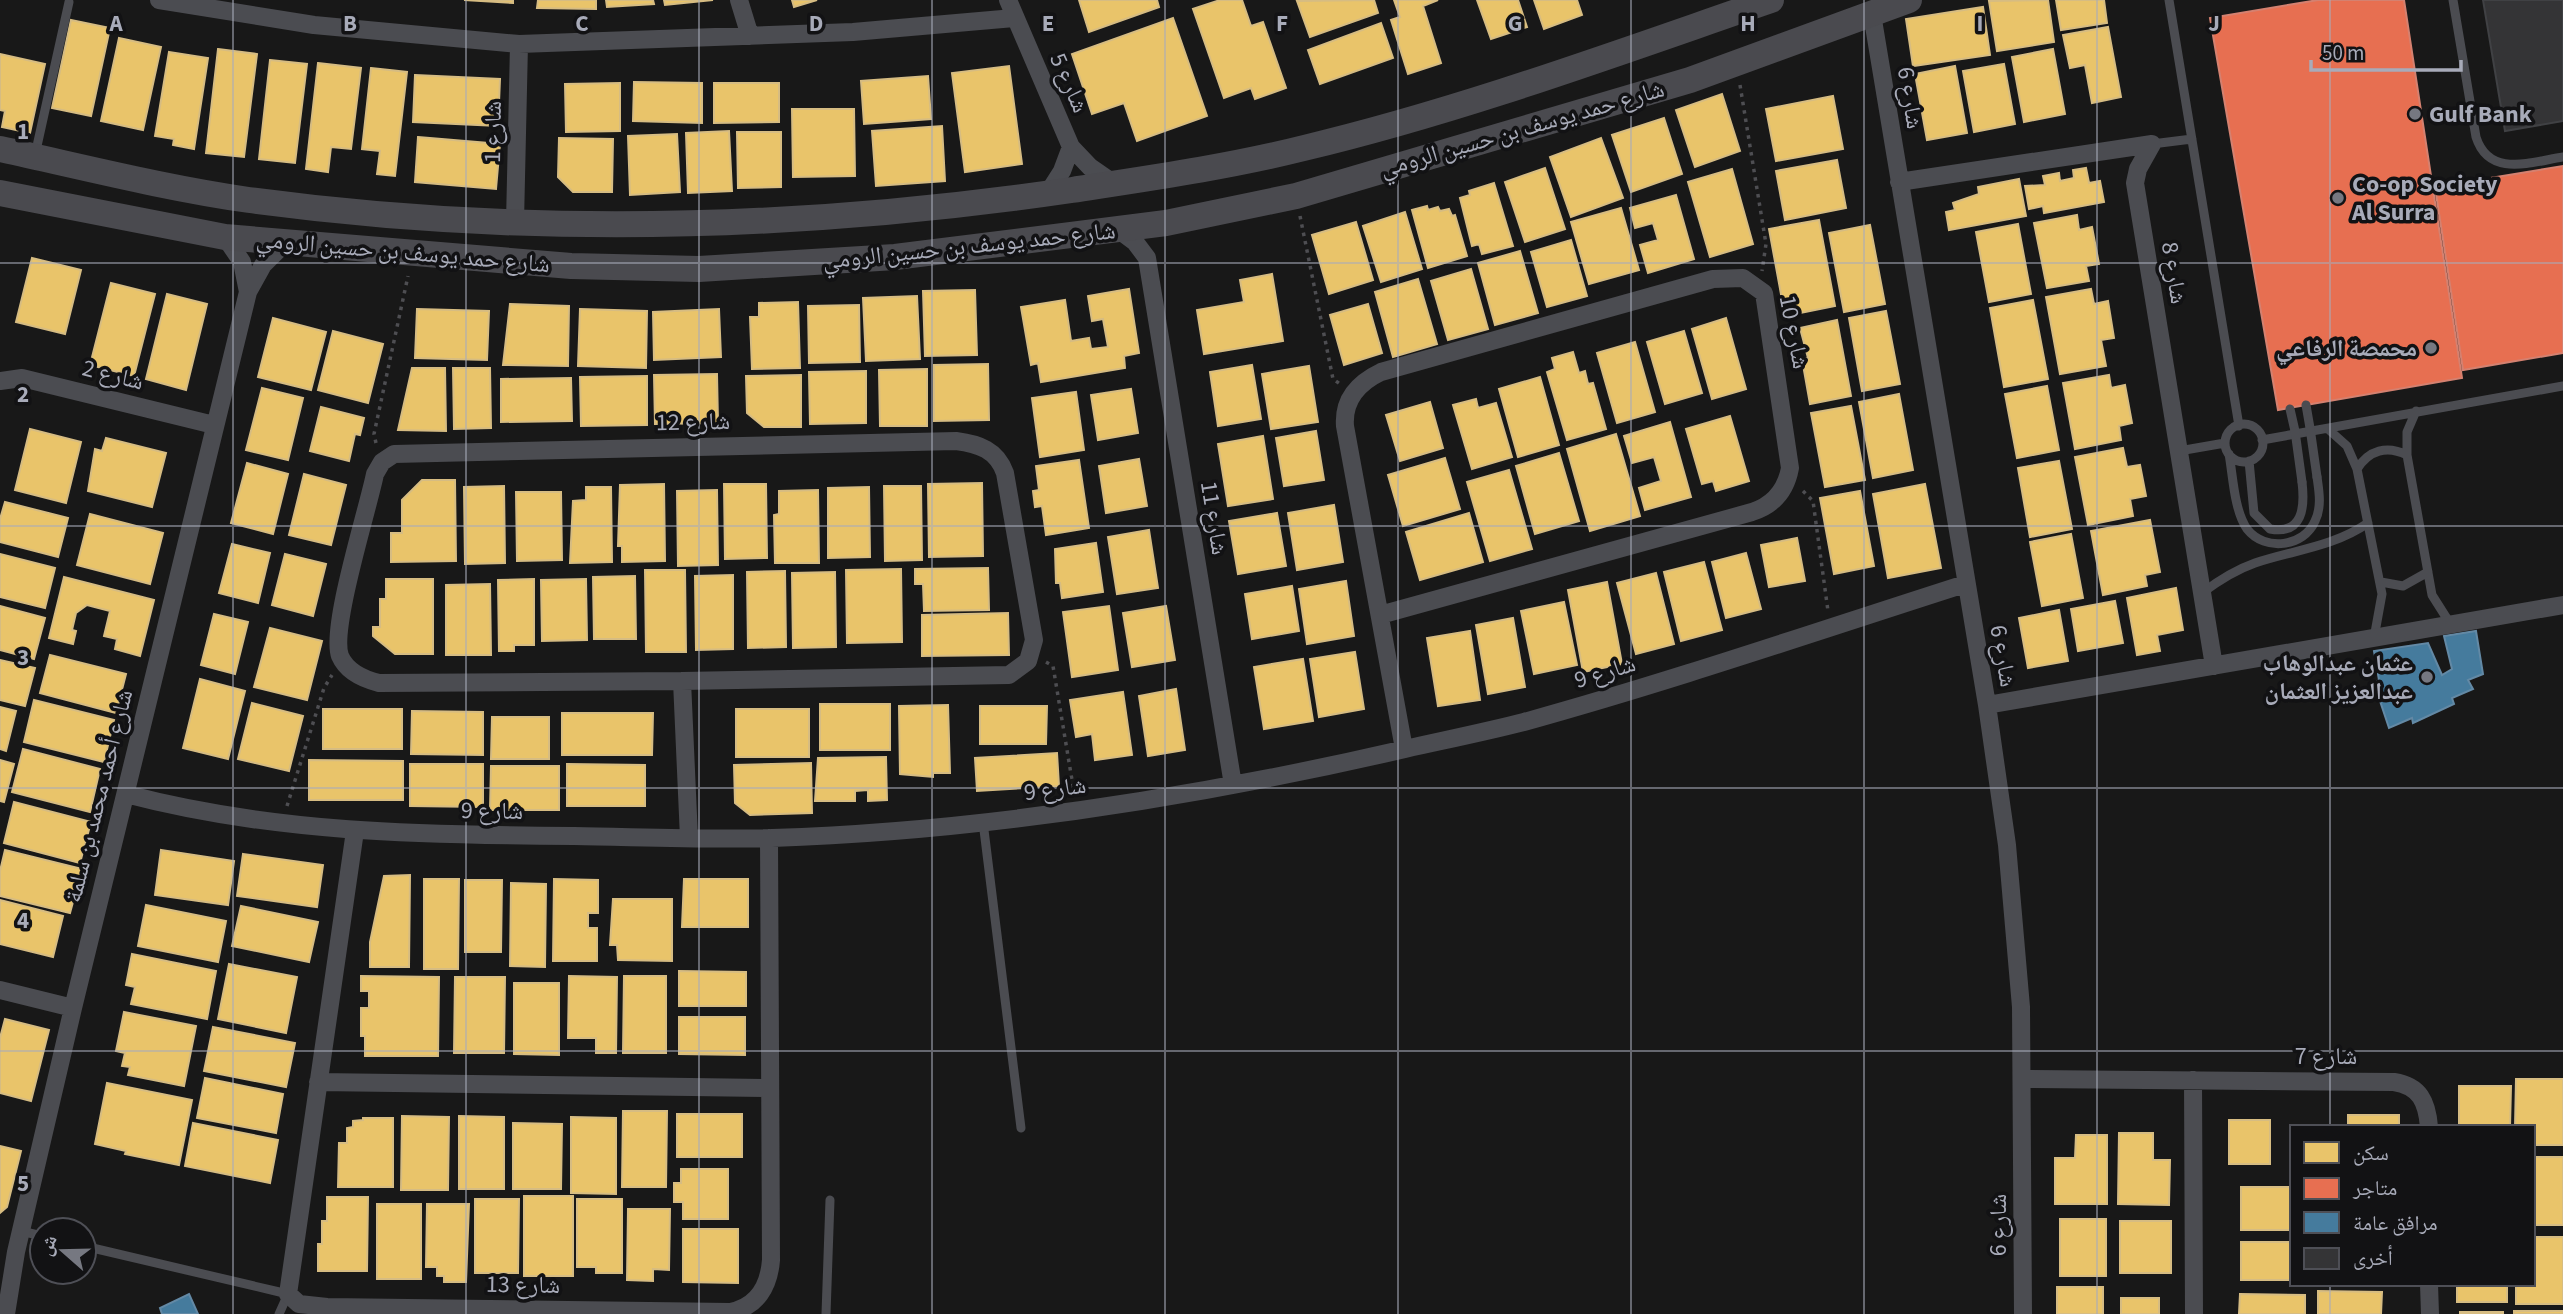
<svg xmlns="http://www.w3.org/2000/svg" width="2563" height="1314" font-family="'Source Sans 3','Noto Naskh Arabic',sans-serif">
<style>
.homes{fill:#e9c46a;stroke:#d6bc82;stroke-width:2}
.shops{fill:#e76f51;stroke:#d48170;stroke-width:2}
.public{fill:#457b9d;stroke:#6389a5;stroke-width:2}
.building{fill:#343436;stroke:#404144;stroke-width:2}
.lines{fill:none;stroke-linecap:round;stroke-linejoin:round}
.path{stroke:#4e4e52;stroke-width:3.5;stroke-dasharray:3.5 5;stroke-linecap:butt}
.lane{stroke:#4b4c51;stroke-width:9}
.street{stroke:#4b4c51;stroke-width:18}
.secondary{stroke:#4a4a4f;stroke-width:26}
.lane-bridge{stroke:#4b4c51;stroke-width:9}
.grid{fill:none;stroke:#a8abb9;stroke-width:2;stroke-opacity:0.55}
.poi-dot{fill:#767881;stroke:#121214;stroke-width:2.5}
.labels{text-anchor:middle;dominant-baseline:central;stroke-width:7;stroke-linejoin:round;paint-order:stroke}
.street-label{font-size:24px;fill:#a8abb9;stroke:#121214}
.poi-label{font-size:24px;font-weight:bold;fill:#a8abb9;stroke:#121214;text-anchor:start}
.grid-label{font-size:23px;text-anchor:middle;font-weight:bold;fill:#a8abb9;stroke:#121214;stroke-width:7;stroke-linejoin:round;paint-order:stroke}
</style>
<rect width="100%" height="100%" fill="#181818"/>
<path class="homes" d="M464 0H513V3Z
M538 0H596V9L537 8Z
M606 0H653L654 4 607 7Z
M664 0H713L665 5Z
M792 0H817L794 7Z
M1079 0H1157L1159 7 1089 32Z
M1220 0H1242L1251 26 1263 22 1286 88 1255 99 1251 88 1224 98 1193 9Z
M1374 0 1378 13 1310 37 1297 1Z
M1394 0H1438L1423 6 1441 63 1408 74 1391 20 1400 17Z
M1477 0H1518L1527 27 1491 39Z
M1534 0H1577L1582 15 1544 29Z
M2048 0 2054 42 1997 51 1989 1Z
M2056 0H2104L2107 23 2061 30Z
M1983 7 1990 55 1913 66 1906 19Z
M1173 18 1207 116 1137 141 1124 103 1092 114 1072 54Z
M71 20 110 28 91 116 52 108Z
M1381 23 1393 58 1320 84 1308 50Z
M2108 27 2121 97 2092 103 2085 65 2070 68 2063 35Z
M119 38 161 47 143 130 101 121Z
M218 49 257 54 244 157 206 153Z
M2053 49 2065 114 2024 122 2012 57Z
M169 52 208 58 194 149 173 145 174 139 155 136Z
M0 54 45 64 30 133 2 127 5 111 0 110Z
M270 60 307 64 295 163 259 159Z
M318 63 361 68 351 149 331 147 328 172 306 169Z
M2004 64 2015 124 1974 132 1963 71Z
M1009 66 1022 164 965 172 952 73Z
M1955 66 1967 133 1927 140 1915 74Z
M371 68 407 72 395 176 377 174 380 151 362 149Z
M415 75 500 79 498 126 413 122Z
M928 76 931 119 864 124 861 81Z
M634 82 702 83V123L633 121Z
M620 83V131L566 132 565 84Z
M714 83H779V122L714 123Z
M1722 94 1740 151 1695 167 1676 110Z
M1833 96 1843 149 1776 161 1766 109Z
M792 109H854L855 176 793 177Z
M1664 118 1682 174 1631 192 1612 135Z
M942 126 945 181 876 186 872 131Z
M729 131 732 191 688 193 686 133Z
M737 132H781V187L738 188Z
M677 134 680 192 630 195 628 136Z
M418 137 500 144 496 189 415 182Z
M559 138 613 139 612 192H573L558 177Z
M1601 138 1623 198 1571 217 1550 157Z
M1837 160 1846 208 1785 220 1776 171Z
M1545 168 1565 229 1525 242 1505 182Z
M2086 168 2089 183 2100 181 2104 202 2044 213 2043 206 2029 209 2025 186 2045 185 2043 176 2059 173 2060 181 2074 178 2073 170Z
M1732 169 1753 244 1710 257 1688 182Z
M2019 179 2026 216 1949 230 1946 212 1955 210 1953 203 1979 194 1978 187Z
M1494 183 1513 246 1482 254 1479 244 1472 246 1460 198 1470 195 1469 191Z
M1676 195 1694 259 1648 273 1640 245 1658 240 1653 223 1635 228 1630 208Z
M1427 206 1428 210 1438 207 1440 211 1449 209 1452 216 1455 215 1467 256 1428 268 1412 210Z
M1621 208 1639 270 1589 284 1571 222Z
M1405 212 1422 269 1381 282 1363 226Z
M2077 215 2079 230 2092 227 2099 264 2086 266 2089 281 2047 288 2034 223Z
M1819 220 1835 306 1785 316 1769 229Z
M1356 222 1373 280 1329 294 1312 235Z
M2018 224 2031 294 1989 302 1976 232Z
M1870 225 1885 304 1844 312 1829 233Z
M1571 240 1587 296 1547 307 1531 252Z
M1520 251 1538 313 1495 325 1478 263Z
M32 258 81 270 65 334 16 322Z
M1471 269 1488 329 1448 340 1431 281Z
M1272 274 1283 341 1204 354 1197 310 1244 302 1240 280Z
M1418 279 1437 344 1393 357 1375 292Z
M111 283 155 294 134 376 90 365Z
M1129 289 1139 353 1124 356 1125 368 1041 382 1038 363 1031 365 1021 307 1065 300 1071 341 1089 338 1091 349 1108 347 1103 319 1092 321 1088 296Z
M2091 289 2094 304 2108 301 2114 338 2101 340 2106 366 2060 374 2046 297Z
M975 290 977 355 925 356 923 291Z
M167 294 207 304 186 390 146 379Z
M917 296 920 359 866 361 863 298Z
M2033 300 2048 379 2004 387 1990 308Z
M798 302 800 368 752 369 750 317H759V303Z
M510 304 569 306 568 366 503 365Z
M1368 304 1382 353 1344 365 1330 315Z
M859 305 860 362 809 363 808 306Z
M417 309 489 311 487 360 415 358Z
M580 309 647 311 646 368 578 366Z
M719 309 721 357 654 360 653 312Z
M1886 311 1900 384 1862 391 1849 318Z
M273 318 326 332 311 390 258 377Z
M1726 318 1746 389 1712 399 1692 329Z
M1837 320 1851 396 1810 404 1802 359 1808 358 1800 328Z
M333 331 383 344 368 403 318 390Z
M1684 331 1702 393 1665 404 1647 342Z
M1635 342 1655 412 1617 423 1597 353Z
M1573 352 1579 373 1585 371 1588 384 1593 383 1606 429 1567 440 1547 372 1555 369 1552 358Z
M988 364 989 420 934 421V365Z
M1252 365 1261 419 1218 426 1210 372Z
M1309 366 1318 422 1271 429 1262 374Z
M412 368H445L446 431 398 430Z
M453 368H490L491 428 454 429Z
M927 369V426H880L879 370Z
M866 371V423L810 424 809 372Z
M717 374 718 423 655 424 654 375Z
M801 375V427H764L747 413 746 376Z
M2109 375 2111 388 2125 385 2132 423 2119 426 2121 440 2075 449 2063 383Z
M647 376V425L581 426 580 377Z
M1540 377 1559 445 1518 457 1499 389Z
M571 378 572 421 501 422V379Z
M2047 386 2059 450 2017 458 2005 394Z
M262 388 303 398 288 460 246 450Z
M1131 389 1138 433 1098 440 1091 395Z
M1076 392 1084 450 1040 457 1032 398Z
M1899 394 1913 470 1873 478 1859 402Z
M1476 399 1478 408 1496 403 1512 457 1472 469 1453 405Z
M1430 402 1443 448 1400 461 1386 415Z
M1851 406 1865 480 1825 487 1811 413Z
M321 407 364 418 360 435 355 434 349 461 310 451Z
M1730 416 1749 481 1716 491 1713 481 1702 484 1686 429Z
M1670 422 1691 497 1645 510 1639 488 1661 481 1654 457 1632 463 1624 436Z
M30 429 81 442 66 503 15 490Z
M1316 431 1324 480 1284 486 1276 438Z
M1616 434 1640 516 1590 531 1567 449Z
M1263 436 1273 499 1228 506 1218 444Z
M106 438 166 453 152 507 88 491 95 449 102 451Z
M2123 448 2127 467 2140 465 2146 496 2130 499 2133 516 2088 525 2075 457Z
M1559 453 1579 521 1535 534 1516 466Z
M1445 458 1460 509 1403 526 1388 475Z
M1139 459 1147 506 1106 513 1099 466Z
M1079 460 1089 528 1046 535 1042 506 1035 507 1033 491 1039 490 1036 466Z
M2059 461 2072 529 2030 537 2018 468Z
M247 463 288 474 273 534 231 523Z
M1509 470 1532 549 1490 561 1467 482Z
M304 474 346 485 331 545 289 535Z
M422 480H455L456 561 391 562V533H402V500Z
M982 483 983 556 929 557 928 484Z
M664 484 665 561 622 562V546H618L620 485Z
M724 484H766L767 558 725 559Z
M1925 484 1941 568 1888 578 1873 494Z
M504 486 505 563 465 564 464 487Z
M884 486H921L922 560 885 561Z
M586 487H611L612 562 570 563 573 501 586 500Z
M869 487 870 557 828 558V488Z
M717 490 718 565 678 566 677 491Z
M818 490 819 563H775L774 515 779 514V491Z
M1860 491 1874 566 1834 574 1820 498Z
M516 492H561L562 560 517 561Z
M5 502 68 518 58 557 0 542V519Z
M1334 505 1343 562 1297 570 1288 513Z
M1277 513 1286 566 1238 574 1229 521Z
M1469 513 1483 562 1420 580 1406 532Z
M90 514 163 533 150 584 77 565Z
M2150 520 2160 572 2145 575 2147 586 2103 595 2091 531Z
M1149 530 1158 588 1117 594 1108 537Z
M2071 534 2083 598 2042 606 2030 542Z
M1797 538 1805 581 1769 587 1761 545Z
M1096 543 1103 592 1062 598 1060 583H1056L1055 549Z
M232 544 270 553 258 603 219 593Z
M1746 553 1761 609 1726 618 1712 562Z
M0 554 55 568 45 608 0 597Z
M285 554 326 564 313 616 272 605Z
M1704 562 1722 630 1681 641 1664 572Z
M988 568 989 610 924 611 923 584H915V569Z
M901 569 902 642 847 643 846 570Z
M645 570H685L686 652H646Z
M785 571 786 647 748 648 747 572Z
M835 572 836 647 793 648 792 573Z
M1656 573 1674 644 1636 654 1617 583Z
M733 575V649L696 650 695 576Z
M635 576 636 639H594L593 577Z
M64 577 154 600 140 656 115 649 117 639 104 636 110 611 87 605 76 613 72 630 76 631 73 644 49 638Z
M386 579H433V654H395L373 636V627H380V599H386Z
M534 579V645H514V651H499L498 580Z
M586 579 587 640 542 641 541 580Z
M1346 581 1354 636 1307 644 1299 589Z
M1607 582 1622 664 1583 672 1568 590Z
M490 584 491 655H446V585Z
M1292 586 1299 631 1252 639 1245 594Z
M2176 588 2183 630 2157 635 2160 651 2137 655 2127 598Z
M2115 601 2123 643 2078 651 2071 609Z
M1564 602 1577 665 1534 674 1521 611Z
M0 606 45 618 34 659 0 650Z
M1109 606 1118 670 1072 677 1063 612Z
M1166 606 1175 660 1132 667 1123 613Z
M2059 610 2068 661 2028 668 2019 618Z
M1008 613 1009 655 922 656V615Z
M214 614 248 622 235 674 201 665Z
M1513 618 1525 687 1488 694 1476 625Z
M270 628 322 641 307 700 254 687Z
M1470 631 1480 700 1438 706 1427 638Z
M1355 652 1364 709 1319 717 1310 659Z
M50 655 126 674 116 713 40 693Z
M1303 659 1313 721 1264 729 1254 667Z
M0 660 35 668 25 706 0 700Z
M200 679 245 691 228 759 183 748Z
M1176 689 1185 750 1148 756 1139 696Z
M1123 692 1132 755 1095 760 1092 734 1076 737 1070 700Z
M34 700 114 720 104 762 24 742Z
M252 703 303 716 289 771 238 759Z
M820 704H890V750H820Z
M948 705 950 773H933V777L900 774 899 706Z
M980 706H1047L1046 744H980Z
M0 707 16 711 6 751 0 749Z
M323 709H402V749H323Z
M736 709H809V757H736Z
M412 711 483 712V755L411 754Z
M562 713H653L652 755H562Z
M492 717H549V759H491Z
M23 749 100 769 90 812 12 792Z
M1057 753 1059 786 977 791 975 758Z
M886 757 887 800 868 801V790L855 791V801H815L818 758Z
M0 760 14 764 4 802 0 801Z
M309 760 403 761V800H309Z
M811 763 812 813 750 815 735 803 734 765Z
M410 764H483V807L410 806Z
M567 764 645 765V806H567Z
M491 766H559V810H490Z
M14 802 91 822 80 863 4 843Z
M5 850 82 869 70 913 0 896V871Z
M161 850 234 861 228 905 155 895Z
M243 854 323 865 317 907 237 896Z
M410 875 409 967H370V942L384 876Z
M424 879H459L458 969H424Z
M554 879 598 880V913H588V928H597V961H553Z
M684 879H748V927H682Z
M465 880H502L501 952H465Z
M511 883 546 884 545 967 510 966Z
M613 899H672V961L618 960 617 945H610Z
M0 900 63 916 53 957 0 944Z
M146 905 226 921 218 962 138 946Z
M241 906 318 922 309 962 232 946Z
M132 954 216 971 207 1019 131 1004 135 987 126 985Z
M229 964 297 977 286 1033 218 1019Z
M679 971 746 972V1006H679Z
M361 976 439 977 438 1056H365V1036H361V1008H369V991H361Z
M569 976 617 977 616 1053H596V1038H568Z
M624 976H666V1053H623Z
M455 977H505L504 1053H454Z
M514 983H559V1055L514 1054Z
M124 1012 196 1026 184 1086 128 1075 130 1067 122 1066 125 1053 116 1051Z
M679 1017H745V1055L679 1054Z
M5 1019 49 1030 31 1101 0 1093V1038Z
M213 1027 295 1043 286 1087 204 1071Z
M205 1078 283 1094 276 1133 197 1118Z
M2516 1079H2563V1145H2533V1127H2515Z
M107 1083 192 1100 179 1165 125 1154 126 1151 95 1144Z
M2459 1086H2511L2510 1127H2459Z
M623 1111H667L666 1187H622Z
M677 1114H742V1157H677Z
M2348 1115H2399V1127H2348Z
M402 1116 449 1117 448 1190H401Z
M459 1116 504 1117V1189H459Z
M571 1117 616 1118V1194L571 1193Z
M363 1118H393V1187H338L339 1143H347V1128L353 1127V1121L363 1120Z
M2229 1120H2270V1164H2229Z
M193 1123 278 1140 270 1183 185 1166Z
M513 1123 562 1124 561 1189H513Z
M2119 1133H2153V1160H2170L2169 1205 2118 1204Z
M2076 1135H2107V1204H2055V1158H2075Z
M0 1146 21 1151 7 1207 0 1213Z
M2533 1157H2563V1225H2533Z
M681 1169H728V1219H683V1202H674V1183H681Z
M2241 1187H2292V1230H2241Z
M524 1196H573V1276H524Z
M327 1197H368L367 1271H318V1244H322V1221H327Z
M475 1199H519L518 1273H475Z
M577 1199H622V1273H596V1267H577Z
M377 1204H421V1279H377Z
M427 1204H469L466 1282H444V1276H437V1267H426Z
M628 1209H670L669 1270 653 1269V1281L627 1280Z
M2060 1219H2106V1276H2060Z
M2120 1221H2171V1273H2120Z
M683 1229H738V1283L683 1282Z
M2533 1237H2563V1304H2516V1284H2533Z
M2241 1242H2292V1280H2241Z
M2457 1284H2507V1302H2457Z
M2057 1287H2103V1314H2057Z
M2318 1291 2382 1292 2381 1314H2318Z
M2240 1294 2305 1295V1314H2239Z
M2121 1298H2159V1314H2121Z
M2514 1311H2563V1314H2514Z
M2460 1312H2503V1314H2460Z"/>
<path class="shops" d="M2318 0H2404L2462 378 2278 410 2210 18Z
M2563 166V353L2463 370 2435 187Z"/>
<path class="public" d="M2476 631 2483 674 2468 680 2473 689 2452 698 2454 704 2413 723 2412 718 2389 728 2374 683 2379 680 2374 651 2428 643 2442 675 2452 669 2444 636Z
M189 1294 198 1314H162L160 1308Z"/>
<path class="building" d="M2483 0H2563V121L2505 131Z"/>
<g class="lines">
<path class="path" d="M1740 85 1766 244 1762 271
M1300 216 1333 379 1340 384
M376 443 374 434 408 276
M1803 491 1813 501 1828 611
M1046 662 1053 666 1074 792
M287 806 324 688 332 675"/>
<path class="lane" d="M2169 0 2239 426
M2453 0 2476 137C2489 178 2531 162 2563 157
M2152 144 2192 139
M35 155 69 2
M2306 405 2310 428
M2290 409 2295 431
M2416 411 2407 432V455L2432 595 2451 625
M2225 443a19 19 0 1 1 38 0a19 19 0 1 1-38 0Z
M2328 429 2347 446 2357 469 2382 594 2374 638
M2262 440 2563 386
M2179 451 2225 443
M2229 454C2233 476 2234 510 2247 529 2265 552 2304 547 2315 521 2322 507 2319 491 2317 477
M2249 461 2254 513 2270 529C2303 535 2305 507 2302 482
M2357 469C2369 450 2387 445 2407 455
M2381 582 2403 586 2428 572
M2202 593C2218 581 2235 570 2255 563 2294 550 2333 547 2368 523
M983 822 1021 1128
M21 1231 42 1236
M84 1246 288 1294 279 1314
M826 1314 830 1200"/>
<path class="street" d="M159 0 314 25 519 44 853 32 1014 18
M739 0 750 36
M1008 0 1071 147 1090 167 1113 183
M1872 14 1987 705 2007 845 2021 1007 2023 1314
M1899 182 2152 144 2138 169 2135 183 2214 666
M1048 193 1062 171 1071 147
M515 222 519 44
M1119 230 1135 242 1147 258 1233 785
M225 237 242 262 248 292
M0 381 22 378 214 425
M956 441C979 444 997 450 1005 473L1034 640 1028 661 1009 675 682 681 379 683C363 679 347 672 340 656 330 628 368 509 375 474L382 462 394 454Z
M1380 615 1752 512C1774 505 1786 490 1790 468L1764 293 1743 278 1713 279 1381 372C1358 383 1343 400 1345 426L1404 749
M682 681 689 838
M1987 705 2563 605
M126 794C274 833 422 835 574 836 640 837 706 840 772 838 985 831 1197 797 1405 749 1445 740 1485 732 1524 722 1672 681 1818 631 1965 584
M355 831 288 1294 299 1304 327 1307 730 1312C757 1307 769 1286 771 1260L769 838
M0 990 73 1008
M2022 1079 2394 1082C2420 1086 2427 1102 2429 1127
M2193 1080 2194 1314
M318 1082 770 1088
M2429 1284 2430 1314
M6 1314 16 1252 73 1008 248 292 263 265 285 243"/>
<path class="secondary" d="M0 149C83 167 165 188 249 200 522 237 800 230 1072 190 1150 178 1228 167 1304 148 1463 110 1617 53 1771 0
M0 193 225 237 571 266 699 269 895 257 1166 223 1296 196 1690 80 1909 0"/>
<path class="lane-bridge" d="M2310 428 2317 477
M2295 431 2302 482"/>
</g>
<path class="grid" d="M233 0V1314M466 0V1314M699 0V1314M932 0V1314M1165 0V1314M1398 0V1314M1631 0V1314M1864 0V1314M2097 0V1314M2330 0V1127M0 263H2563M0 526H2563M0 788H2563M0 1051H2563M2330 1284V1314"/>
<g class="poi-dot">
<circle cx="2415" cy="114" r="7"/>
<circle cx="2338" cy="198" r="7"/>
<circle cx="2431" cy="348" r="7"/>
<circle cx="2427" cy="677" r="7"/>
</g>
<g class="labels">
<g class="street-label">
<text transform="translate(1069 83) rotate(66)">شارع 5</text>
<text transform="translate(1910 98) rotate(81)">شارع 6</text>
<text transform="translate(1522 129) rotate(-16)">شارع حمد يوسف بن حسين الرومي</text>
<text transform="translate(493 132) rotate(-89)">شارع 1</text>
<text transform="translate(969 246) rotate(-6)">شارع حمد يوسف بن حسين الرومي</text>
<text transform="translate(403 252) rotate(5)">شارع حمد يوسف بن حسين الرومي</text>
<text transform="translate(2174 273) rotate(81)">شارع 8</text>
<text transform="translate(1794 332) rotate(79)">شارع 10</text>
<text transform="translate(113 375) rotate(14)">شارع 2</text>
<text transform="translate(693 422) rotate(-1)">شارع 12</text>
<text transform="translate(1214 518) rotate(81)">شارع 11</text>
<text transform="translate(2003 656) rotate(80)">شارع 6</text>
<text transform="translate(1605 672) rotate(-17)">شارع 9</text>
<text transform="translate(1055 789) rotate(-7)">شارع 9</text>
<text transform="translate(99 796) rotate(-76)">شارع أحمد محمد بن سلمة</text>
<text transform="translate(492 811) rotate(1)">شارع 9</text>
<text x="2326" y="1056">شارع 7</text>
<text transform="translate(1998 1225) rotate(-90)">شارع 6</text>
<text transform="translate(523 1285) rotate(1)">شارع 13</text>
</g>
<g class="poi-label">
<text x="2429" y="114">Gulf Bank</text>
<text x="2352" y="184">Co-op Society<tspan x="2352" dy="28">Al Surra</tspan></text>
<text x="2417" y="348" text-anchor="end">محمصة الرفاعي</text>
<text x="2413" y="663" text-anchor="end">عثمان عبدالوهاب<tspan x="2413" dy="28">عبدالعزيز العثمان</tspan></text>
</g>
</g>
<g class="grid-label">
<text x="116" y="31">A</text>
<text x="350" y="31">B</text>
<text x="582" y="31">C</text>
<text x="816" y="31">D</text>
<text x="1048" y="31">E</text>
<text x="1282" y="31">F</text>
<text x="1515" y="31">G</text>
<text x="1748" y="31">H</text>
<text x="1980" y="31">I</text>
<text x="2214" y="31">J</text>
<text x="23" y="139">1</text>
<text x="23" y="402">2</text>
<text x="23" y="665">3</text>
<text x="23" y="928">4</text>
<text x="23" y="1191">5</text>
</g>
<rect x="2290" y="1125" width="245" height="161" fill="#121214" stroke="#4e4f56" stroke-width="2"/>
<rect x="2304" y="1142" width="35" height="21" fill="#e9c46a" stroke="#4e4f56" stroke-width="2"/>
<text x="2353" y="1160" font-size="21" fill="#a8abb9">سكن</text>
<rect x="2304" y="1178" width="35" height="21" fill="#e76f51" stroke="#4e4f56" stroke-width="2"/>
<text x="2353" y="1195" font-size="21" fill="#a8abb9">متاجر</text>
<rect x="2304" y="1212" width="35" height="21" fill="#457b9d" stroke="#4e4f56" stroke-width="2"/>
<text x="2353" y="1230" font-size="21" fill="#a8abb9">مرافق عامة</text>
<rect x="2304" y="1248" width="35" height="21" fill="#343436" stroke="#4e4f56" stroke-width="2"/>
<text x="2353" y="1265" font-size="21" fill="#a8abb9">أخرى</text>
<g transform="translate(63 1251) rotate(290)"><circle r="33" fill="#121214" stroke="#4e4f56" stroke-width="2"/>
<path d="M0-5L12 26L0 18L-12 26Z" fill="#767881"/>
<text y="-10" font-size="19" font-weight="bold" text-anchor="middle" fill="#a8abb9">ش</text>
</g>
<path d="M2311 60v10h150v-10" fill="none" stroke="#a8abb9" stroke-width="3.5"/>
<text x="2322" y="60" font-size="21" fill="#a8abb9" stroke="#121214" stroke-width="5" paint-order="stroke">50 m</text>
</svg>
